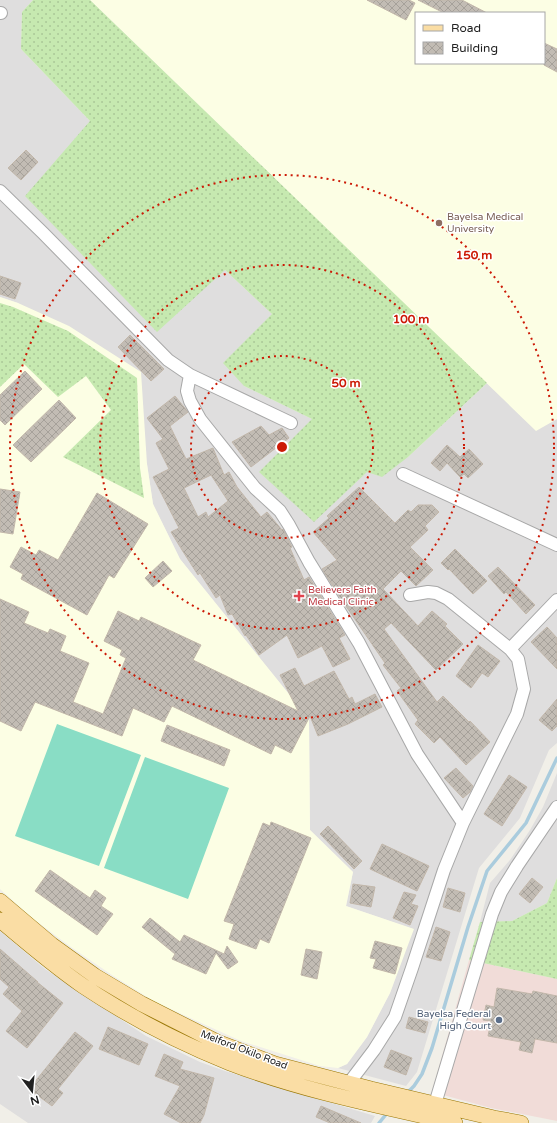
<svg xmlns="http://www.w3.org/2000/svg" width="557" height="1123" font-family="'Varela Round',sans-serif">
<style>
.residential{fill:#dfdede}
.commercial{fill:#f1dcd8}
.education{fill:#fcfee4;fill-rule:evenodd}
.grass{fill:url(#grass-dots)}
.pitch{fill:#89ddc5}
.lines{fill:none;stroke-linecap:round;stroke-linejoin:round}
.stream{stroke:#acd;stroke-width:3.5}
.building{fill:url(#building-cross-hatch);stroke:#c2b7aa;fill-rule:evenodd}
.minor-casing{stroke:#a8a8a8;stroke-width:14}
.major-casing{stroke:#9a7704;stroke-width:16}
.minor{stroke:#fff;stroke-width:12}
.major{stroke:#fadda4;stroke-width:15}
.ring{fill:none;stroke:#cc1a06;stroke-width:2;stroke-dasharray:2 4}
.education-dot{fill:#8d6e63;stroke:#fff;stroke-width:1.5}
.health-dot{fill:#e0444e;stroke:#fff;stroke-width:1.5}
.service-dot{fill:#5c6f8a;stroke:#fff;stroke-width:1.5}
.labels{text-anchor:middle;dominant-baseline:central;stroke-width:3;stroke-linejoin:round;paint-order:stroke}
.education-label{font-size:10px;fill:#785e54;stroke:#fff;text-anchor:start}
.health-label{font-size:10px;fill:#be3a42;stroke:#fff;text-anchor:start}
.service-label{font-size:10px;fill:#4e5e75;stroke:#fff;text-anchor:end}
.street-label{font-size:10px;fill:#212121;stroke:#fff}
.centre{fill:#cc1a06;stroke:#fff;stroke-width:2}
.ring-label{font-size:12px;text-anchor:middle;font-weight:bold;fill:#cc1a06;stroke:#fff;stroke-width:3;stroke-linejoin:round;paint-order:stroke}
</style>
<defs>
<pattern id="grass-dots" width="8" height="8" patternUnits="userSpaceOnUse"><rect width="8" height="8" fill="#c6e9b0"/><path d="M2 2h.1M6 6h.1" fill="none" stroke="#aac897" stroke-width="1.8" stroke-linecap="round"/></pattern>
<pattern id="building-cross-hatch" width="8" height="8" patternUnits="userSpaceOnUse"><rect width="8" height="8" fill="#c2bcb4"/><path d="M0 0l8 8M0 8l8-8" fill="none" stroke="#a6a19a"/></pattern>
</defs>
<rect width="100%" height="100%" fill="#f1efe8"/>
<path class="residential" d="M0 0H33L22 12 21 49 90 121 225 270 272 314 244 386 312 419 313 521 367 471 408 457 487 383 536 430 557 419V743L549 750 520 818 479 868 417 1072 406 1086 338 1068 347 1064 367 1037 390 993 413 929 346 906 353 872 310 830 309 719 180 559 153 504 147 464 18 303 0 297Z
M557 773V878L547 903 512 921 480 922 490 883 510 860 530 830 543 807Z
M0 931 45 969 146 1036 200 1062 225 1071 375 1116 371 1123H28L0 1104Z"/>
<path class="commercial" d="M469 960 557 979V1121L491 1108 432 1092Z"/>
<path class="education" d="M90 0H557V419L536 431ZM416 13H544V63H416Z
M0 297 18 303 69 326 141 372 147 464 153 504 180 559 309 719 310 830 353 872 346 906 414 929 390 993 367 1037 347 1064 338 1068 320 1066 241 1041 155 1002 112 975 71 947 32 918 0 889Z"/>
<path class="grass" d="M33 0H90L487 383 408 457 382 477 367 472 314 522 259 472 312 419 244 386 223 363 272 314 225 270 157 332 25 196 90 121 21 49 22 12Z
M0 303 13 307 68 331 137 378 140 468 144 498 63 457 111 410 86 376 58 397 24 364 0 387Z
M557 878V979L469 960 480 922 512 921 547 903Z"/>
<path class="pitch" d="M57 724 141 755 99 866 15 836Z
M145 757 229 788 188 899 104 868Z"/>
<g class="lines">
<path class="stream" d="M406 1094 414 1086 422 1074 432 1048 468 927 487 871 526 823 557 758
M379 1123 388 1112"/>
</g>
<path class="building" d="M367 0H409L415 3 406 20Z
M418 0H462L487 13H444Z
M544 43 557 49V72L544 65Z
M26 150 38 162 21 180 8 168Z
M0 276 21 283 15 299 0 294Z
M130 335 164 369 151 381 118 347Z
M25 371 42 389 5 425 0 420V395Z
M175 396 188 412 170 426 186 459 213 448 224 475 229 472 237 487 261 517 267 512 282 530 283 529 292 547 290 548 304 580 309 577 345 635 339 638 350 659 333 667 322 646 298 658 287 635 259 655 246 635 245 636 232 614 228 615 220 595 216 598 200 573 198 575 182 550 171 532 179 528 153 477 169 469 156 443 163 439 147 418ZM211 475 228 501 208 517 206 512 198 517 184 488Z
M59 400 76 418 31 462 13 445Z
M261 426 269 435 282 428 289 438 251 467 232 442Z
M447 445 460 457 469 449 483 464 468 478 464 474 460 477 447 463 440 471 431 463Z
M359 487 395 523 408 510 411 512 418 505H432L439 512 425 526 428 530 410 547 433 570 416 586 401 571 383 589 418 626 432 611 447 624 445 626 463 644 436 670 391 623 384 629 437 702 443 696 469 722 470 721 490 742 466 765 440 737 434 743 415 724 418 720 397 691 401 688 383 665 385 663 341 599 322 569 337 560 313 532 329 518 327 516Z
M0 489 20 492 13 534 0 532Z
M97 493 148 524 114 578 109 575 87 615 21 579 23 574 10 567 21 547 36 555 39 550 58 560Z
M455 549 487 581 473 594 449 569 448 570 441 563Z
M163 561 172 571 153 587 145 578Z
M498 567 535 605 526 614 506 592 504 594 488 576Z
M0 599 29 612 24 623 48 633 50 629 66 636 60 651 89 663 73 702 103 714 126 658 120 655 122 650 104 641 118 611 139 621 141 617 201 645 193 660 298 711 280 675 295 668 304 686 334 671 349 699 352 697 355 704 375 694 382 707 348 724 318 736 310 716 291 753 275 745 271 754 172 706 164 722 133 708 122 736 35 702 21 731 0 721Z
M547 627 557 638V669L531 642Z
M478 645 500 661 488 677 482 673 471 688 456 676Z
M557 699V726L552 731 539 720Z
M167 725 230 750 224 766 161 741Z
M456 768 473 786 470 792 463 798 444 778Z
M509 775 527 787 502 826 484 814Z
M271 822 311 838 269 943 260 939 256 949 229 939 234 924 224 921 263 823 270 826Z
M328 826 362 861 354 869 320 834Z
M382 844 429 866 417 891 370 869Z
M50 870 90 898 95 890 106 898 101 906 113 914 97 935 35 891Z
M532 878 543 887 530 903 519 894Z
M353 884 375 887 371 907 350 903Z
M448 888 465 893 460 912 443 907Z
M404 892 416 895 411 904 418 906 410 925 393 918Z
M150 918 180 942 184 935 224 954 227 946 238 962 228 969 216 953 206 974 172 959 175 954 142 927Z
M436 927 450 932 441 961 426 957Z
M375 941 402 948 395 974 373 968 376 959 370 958Z
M0 949 38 982H37L63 1003 27 1048 6 1031 22 1011 3 994 9 987 0 979Z
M306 949 322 952 317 979 301 975Z
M497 988 532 994 533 991 557 996V1043L535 1039 532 1053 519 1050 521 1042 488 1036 491 1021 483 1020 486 1005 494 1007Z
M409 1017 428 1022 425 1033 406 1028Z
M108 1027 148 1044 139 1065 99 1049Z
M75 1032 93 1046 58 1089 63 1093 52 1106 29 1089Z
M391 1050 412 1058 406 1075 384 1067Z
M164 1054 183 1062 180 1069 214 1078 204 1115 200 1123H181L164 1114 180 1086 155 1076Z
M321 1106 361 1123H330L316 1117Z"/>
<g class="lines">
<g class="minor-casing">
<path id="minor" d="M0 13H1
M0 191 43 233 168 360 190 375 291 423
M190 375 187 391 190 401 200 419 255 488 280 511 289 525 309 562 359 643 417 754 463 823
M403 474 557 545
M510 649 557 600
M349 1083 374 1050 395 1017 412 968 444 870 463 823 517 714 524 689 518 659 510 649 448 599 436 593 428 592 410 595
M435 1104 492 914 501 892 517 866 557 807"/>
</g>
<g class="major-casing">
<path id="major" d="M0 901 52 945 95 976 142 1004 217 1042 275 1064 371 1089 494 1118 521 1123
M0 920C27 943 54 966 83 986 128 1016 180 1043 230 1063 303 1091 380 1106 455 1123"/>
</g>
<use href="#minor" class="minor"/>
<use href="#major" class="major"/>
</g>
<g class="ring">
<circle cx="282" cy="447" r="91"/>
<circle cx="282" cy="447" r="182"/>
<circle cx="282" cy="447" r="272"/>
</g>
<circle class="education-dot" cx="439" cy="223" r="4"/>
<path class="health-dot" d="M297 590h4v4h4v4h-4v4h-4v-4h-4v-4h4z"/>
<circle class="service-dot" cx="499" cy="1020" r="4"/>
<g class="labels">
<g class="education-label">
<text x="447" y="217">Bayelsa Medical<tspan x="447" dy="12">University</tspan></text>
</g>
<g class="health-label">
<text x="308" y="590">Believers Faith<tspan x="308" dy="12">Medical Clinic</tspan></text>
</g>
<g class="service-label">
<text x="491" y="1014">Bayelsa Federal<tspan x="491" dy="12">High Court</tspan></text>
</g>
<g class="street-label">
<text transform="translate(244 1050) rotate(21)">Melford Okilo Road</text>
</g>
</g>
<circle cx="282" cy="447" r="6" class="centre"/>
<g class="ring-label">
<text x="474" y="259">150 m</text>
<text x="411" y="323">100 m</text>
<text x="346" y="387">50 m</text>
</g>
<rect x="415" y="12" width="130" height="52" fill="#ffffff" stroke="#a6a6a6"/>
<rect x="423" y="25" width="20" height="6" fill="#fadda4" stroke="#a6a6a6"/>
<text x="451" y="32" font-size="12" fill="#212121">Road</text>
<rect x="423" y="42" width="20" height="12" fill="url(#building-cross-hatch)" stroke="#a6a6a6"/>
<text x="451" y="52" font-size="12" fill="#212121">Building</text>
<g transform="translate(32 1091) rotate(164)" stroke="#ffffff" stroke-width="3" paint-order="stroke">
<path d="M0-3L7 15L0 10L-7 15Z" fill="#212121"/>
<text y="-6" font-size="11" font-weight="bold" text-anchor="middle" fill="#212121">N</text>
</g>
</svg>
